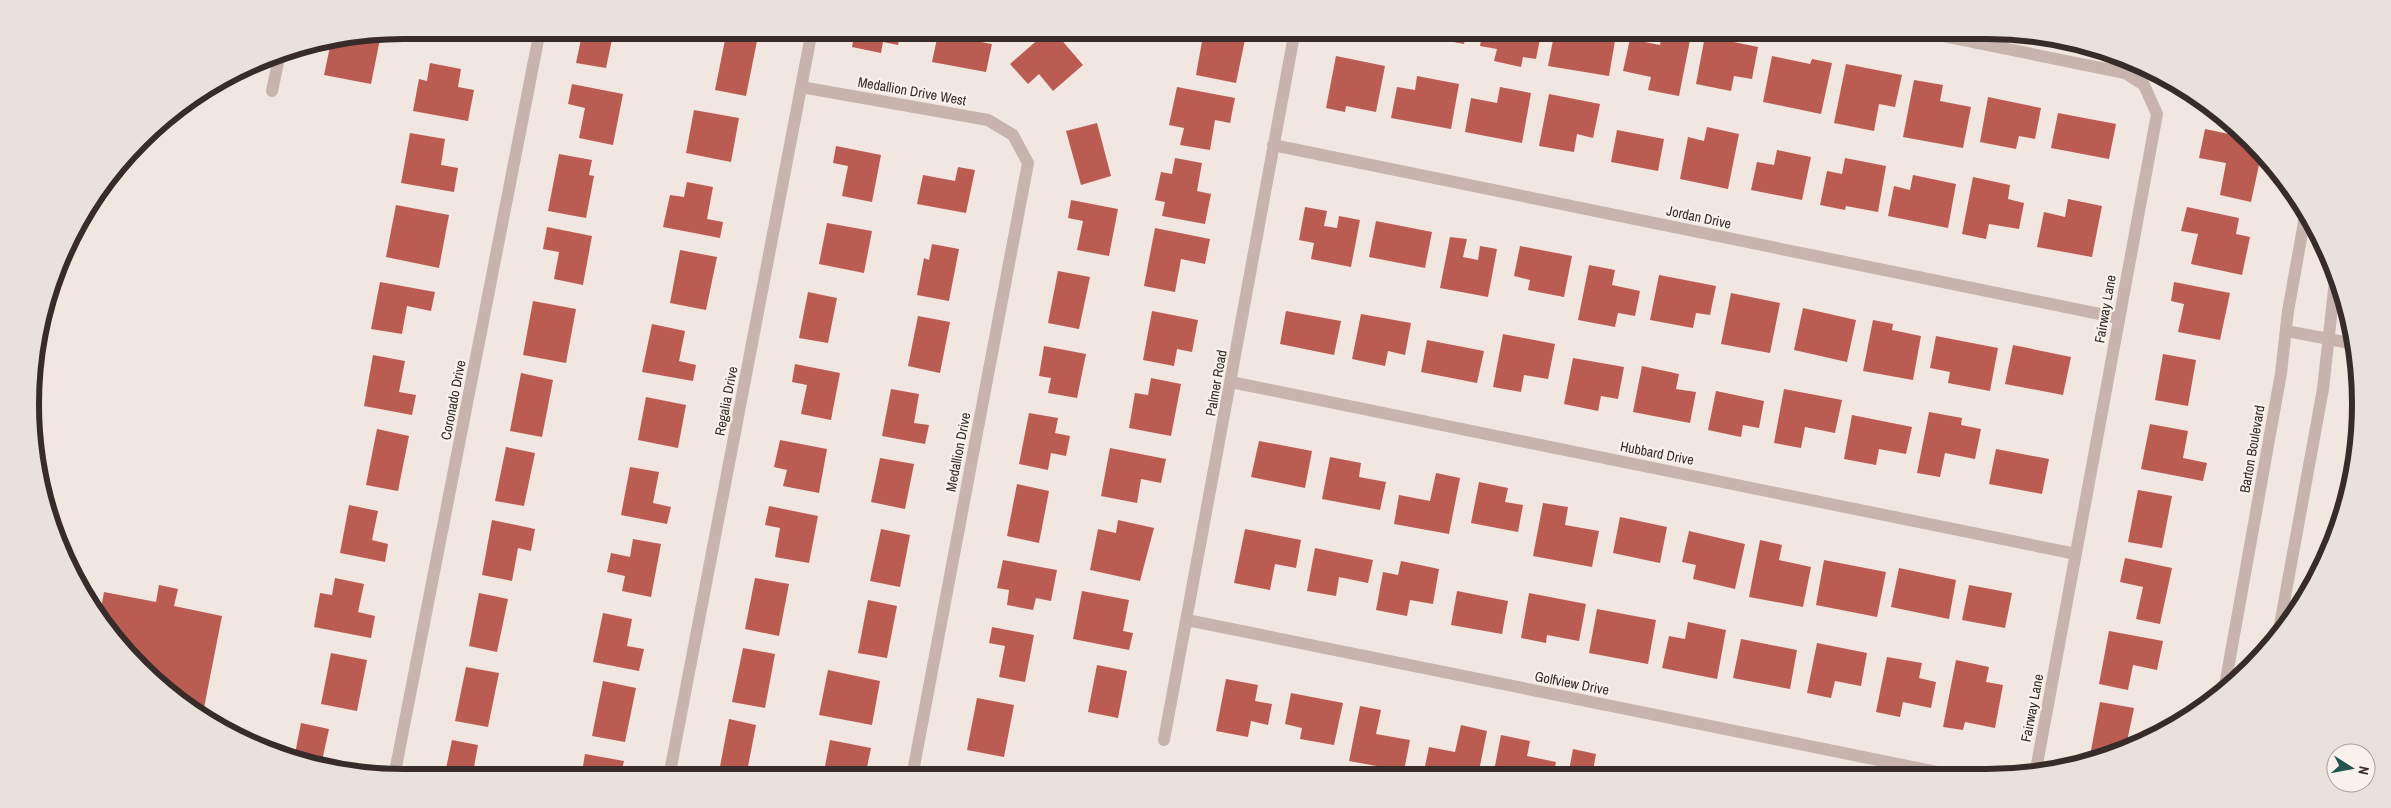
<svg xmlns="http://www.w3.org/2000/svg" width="2391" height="808" font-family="'Archivo Narrow',sans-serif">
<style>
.building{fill:#bb5c53}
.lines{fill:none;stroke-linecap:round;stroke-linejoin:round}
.minor{stroke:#c8b4ac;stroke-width:12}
.labels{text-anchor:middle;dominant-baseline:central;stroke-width:4.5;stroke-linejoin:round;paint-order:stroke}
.street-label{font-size:14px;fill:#372c2a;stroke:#f9f1ec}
.rim{fill:none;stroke:#372c2a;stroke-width:6}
</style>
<rect width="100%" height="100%" fill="#f1e6e0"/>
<path class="building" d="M433 30H464L462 42 432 36Z
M583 30H614L606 68 576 63Z
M855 30H901L898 45 883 42 881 53 852 47Z
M1049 30H1053L1083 65 1053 91 1039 74 1028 84 1010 64Z
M1204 30H1247L1236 83 1196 75Z
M1362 30H1394L1393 38 1361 32Z
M1429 30H1467L1464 44 1427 37Z
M1483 30H1520L1541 34 1536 59 1523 57 1521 67 1494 61 1497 49 1480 46Z
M1555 30H1589L1616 35 1609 76 1548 66Z
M1663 30 1691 35 1679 96 1648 90 1651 77 1623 71 1630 39 1660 45Z
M375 33 381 34 371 84 324 75 332 37Z
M938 34 992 44 986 72 932 62Z
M726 35 757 41 746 96 715 90Z
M1705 36 1758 47 1752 79 1734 76 1731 91 1696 84Z
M1336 56 1385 66 1376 112 1346 106 1345 112 1326 108Z
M1772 56 1810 64 1812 59 1832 63 1821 114 1763 102Z
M430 63 461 69 458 87 474 90 468 121 413 111 419 79 427 81Z
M1846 64 1902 75 1895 107 1879 104 1874 131 1834 123Z
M1417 76 1459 84 1451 129 1391 118 1397 87 1415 90Z
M1914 80 1943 85 1940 101 1971 107 1963 148 1903 137Z
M572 84 623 94 613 145 579 138 585 108 568 104Z
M1177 87 1235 98 1230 123 1215 120 1210 150 1180 145 1184 128 1169 125Z
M1500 87 1531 93 1522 143 1465 132 1471 98 1497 103Z
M1549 94 1600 104 1593 138 1577 134 1574 152 1539 146Z
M1988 97 2041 108 2035 139 2019 136 2016 149 1980 142Z
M694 110 739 118 731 162 686 153Z
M2058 113 2116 124 2109 159 2051 148Z
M1097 123 1111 176 1081 185 1066 131Z
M1707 127 1739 134 1728 189 1680 179 1688 137 1704 141Z
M2205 129 2248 138 2262 151 2251 202 2220 195 2226 163 2199 158Z
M1617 130 1664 139 1658 171 1611 162Z
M410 133 445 139 441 165 458 168 454 192 401 183Z
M836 146 881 155 872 202 842 196 848 166 833 163Z
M1777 150 1811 157 1802 200 1751 190 1757 162 1774 165Z
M559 154 592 160 589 175 594 176 586 218 548 211Z
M1175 158 1202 163 1197 191 1211 194 1205 224 1162 216 1165 202 1155 200 1161 172 1172 174Z
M1845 158 1886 166 1878 212 1846 206 1845 210 1820 205 1827 171 1842 174Z
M958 167 975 170 966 213 917 204 923 175 955 181Z
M1913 175 1956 184 1948 228 1888 216 1894 186 1910 190Z
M1973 177 2010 185 2008 199 2024 203 2019 229 1989 224 1986 239 1962 234Z
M687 182 713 187 707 219 723 222 720 238 663 227 670 195 684 197Z
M2068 199 2102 206 2092 257 2037 247 2044 212 2065 217Z
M1071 200 1118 209 1109 256 1077 250 1083 221 1068 218Z
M396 205 449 215 439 268 386 257Z
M1305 207 1327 211 1324 226 1337 228 1339 216 1360 220 1351 267 1311 259 1314 243 1299 240Z
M2187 207 2239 218 2236 234 2250 237 2242 275 2191 264 2198 234 2181 231Z
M1376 221 1432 232 1425 268 1369 257Z
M827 223 872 231 864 273 819 264Z
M547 227 592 236 583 285 554 279 559 252 543 249Z
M1155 228 1210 239 1205 264 1181 259 1175 292 1144 286Z
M1450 237 1467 239 1463 257 1478 260 1480 246 1497 249 1488 297 1440 288Z
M932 244 959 249 949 301 917 295 924 258 929 260Z
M1520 246 1572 256 1564 297 1528 290 1530 280 1514 276Z
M680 250 717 257 706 310 670 303Z
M1589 265 1615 270 1612 285 1640 291 1635 316 1618 313 1615 327 1578 320Z
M1058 271 1090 277 1079 329 1048 323Z
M1659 275 1716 286 1710 315 1696 313 1693 328 1650 320Z
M380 282 435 292 431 311 407 306 402 334 371 329Z
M2174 282 2230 293 2220 340 2178 332 2184 304 2171 301Z
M808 292 837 298 828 343 799 338Z
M1731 293 1780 303 1770 353 1721 344Z
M533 301 576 309 566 363 523 355Z
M1803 308 1856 320 1847 362 1794 350Z
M1152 311 1198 320 1192 352 1177 349 1174 366 1143 360Z
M1286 311 1341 321 1334 355 1280 344Z
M1361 314 1411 323 1405 355 1388 351 1385 366 1352 359Z
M918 316 950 322 940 373 908 366Z
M1873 320 1893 324 1892 330 1921 336 1913 380 1863 371Z
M652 324 685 331 679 361 696 365 693 381 642 372Z
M1503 334 1555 344 1548 379 1524 375 1521 392 1493 387Z
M1936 336 1998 348 1990 391 1948 383 1950 372 1930 368Z
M1427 340 1484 351 1477 383 1421 372Z
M2013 345 2071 357 2063 395 2005 384Z
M1044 346 1086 354 1077 398 1048 393 1051 378 1039 376Z
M2163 354 2196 360 2188 406 2155 400Z
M373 355 405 361 399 392 416 395 412 415 364 406Z
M1573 358 1624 367 1618 399 1601 396 1598 411 1564 404Z
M795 364 840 373 831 420 801 414 807 385 792 382Z
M1642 366 1679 374 1676 389 1696 392 1690 423 1633 412Z
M521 373 553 380 542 437 510 431Z
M1151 378 1181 384 1171 436 1129 428 1135 393 1148 395Z
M891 389 919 394 914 423 929 425 925 444 882 436Z
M1784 389 1842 400 1835 433 1805 427 1801 448 1774 443Z
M1716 391 1764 401 1759 428 1743 425 1741 437 1708 430Z
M646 397 686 405 678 448 638 440Z
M1929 412 1962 418 1961 425 1981 429 1975 459 1945 453 1940 477 1917 473Z
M1029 413 1058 418 1055 433 1070 436 1066 456 1051 453 1048 470 1019 464Z
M1852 415 1912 427 1906 454 1879 449 1876 465 1844 459Z
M2150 424 2188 431 2183 458 2207 463 2203 481 2141 469Z
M377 429 409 436 398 491 366 485Z
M780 440 827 449 819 493 783 486 787 470 774 467Z
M1259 441 1312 451 1305 488 1251 477Z
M506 447 535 453 524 506 495 501Z
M1110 448 1166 459 1161 483 1141 479 1137 503 1101 496Z
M1996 449 2049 459 2042 494 1989 484Z
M1330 457 1361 463 1359 477 1386 482 1380 510 1322 499Z
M880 458 914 464 905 509 871 502Z
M630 467 659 472 653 503 671 507 667 524 621 515Z
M1436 473 1460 478 1449 534 1394 524 1399 495 1430 501Z
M1479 482 1508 488 1505 502 1523 505 1518 532 1471 523Z
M1017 484 1049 491 1039 543 1007 536Z
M2138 490 2172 496 2162 548 2128 542Z
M1543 503 1568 507 1565 525 1599 531 1592 567 1533 556Z
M349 505 378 511 372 540 388 544 385 562 340 553Z
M769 506 818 516 809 563 775 557 780 528 765 525Z
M1620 517 1667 527 1660 563 1613 553Z
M492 520 535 529 531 551 518 548 512 581 482 575Z
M1118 520 1154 528 1140 581 1090 570 1098 529 1116 533Z
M881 529 910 535 900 587 870 581Z
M1245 529 1301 540 1296 568 1275 564 1270 590 1234 583Z
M1689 531 1745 544 1735 589 1693 579 1696 565 1682 562Z
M633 539 661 544 651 597 622 591 625 576 607 572 611 553 630 557Z
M1760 540 1782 545 1779 560 1811 567 1803 607 1749 597Z
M1315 548 1373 560 1368 583 1339 577 1336 596 1307 591Z
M2125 558 2172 568 2160 624 2136 619 2143 587 2120 582Z
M1003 560 1057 570 1051 601 1036 598 1033 610 1007 605 1009 590 997 588Z
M1824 560 1886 572 1877 617 1816 605Z
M1401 561 1439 569 1433 604 1410 600 1407 616 1376 610 1383 572 1398 575Z
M1899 568 1956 580 1949 619 1891 607Z
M335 578 364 584 358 612 375 616 371 638 314 627 320 593 332 595Z
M755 578 789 584 779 636 745 629Z
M159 585 178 589 174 606 222 616 202 718 140 669 99 619 104 592 156 602Z
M1969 585 2012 593 2005 628 1962 620Z
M1082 591 1129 600 1123 631 1133 633 1129 650 1073 639Z
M1457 591 1508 601 1502 634 1451 625Z
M479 593 508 599 497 652 469 646Z
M1529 593 1586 604 1579 641 1547 635 1546 643 1521 638Z
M868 600 897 606 887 658 858 653Z
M1597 609 1656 620 1648 664 1589 653Z
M603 613 632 619 627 646 644 649 639 671 593 662Z
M1688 622 1726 630 1717 679 1662 668 1669 636 1685 639Z
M992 627 1034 635 1025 682 999 677 1005 646 989 643Z
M2109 631 2163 641 2157 670 2133 665 2128 690 2099 684Z
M1741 639 1797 650 1790 689 1733 678Z
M1817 643 1867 653 1861 686 1835 681 1831 698 1807 693Z
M743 648 775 654 765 708 732 702Z
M331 653 367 660 357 711 321 704Z
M1887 657 1922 663 1919 678 1936 682 1931 708 1903 702 1900 717 1876 712Z
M1956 660 1989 667 1986 682 2003 685 1995 728 1965 722 1963 730 1943 727Z
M1097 665 1127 671 1118 718 1088 712Z
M466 667 499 673 488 727 455 721Z
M828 670 880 681 872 725 819 715Z
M1226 679 1258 685 1255 701 1272 704 1268 725 1251 721 1248 737 1216 731Z
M603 681 636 688 625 742 592 736Z
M1291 693 1343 703 1334 745 1300 739 1302 728 1285 724Z
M977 698 1014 705 1004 757 967 750Z
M2100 702 2134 708 2125 751 2098 758 2090 756Z
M1360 706 1381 710 1376 734 1410 740 1404 771 1349 761Z
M729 719 756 725 746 777 719 772Z
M301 723 329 729 322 761 336 763 335 769 307 765 294 759Z
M1461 725 1487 731 1478 776H1423L1429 747 1455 752Z
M1501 735 1530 741 1527 756 1556 762 1553 776H1493Z
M452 740 478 745 472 778H444Z
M830 740 871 748 865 777H823Z
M1573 749 1596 754 1592 776H1568Z
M585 754 624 761 620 778H581Z
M1645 766 1691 775V776H1643Z
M965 770 995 776V777H964Z"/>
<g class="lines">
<path class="minor" d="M1914 30 2125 73 2144 85 2157 114 2035 775
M801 87 988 120 1013 135 1028 163 912 777
M272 91 280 53
M1273 145 2119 318
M2286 331 2355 344
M1231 382 2076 554
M1187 620 1952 775
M2279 630 2323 389 2336 272
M2224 691 2281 373 2288 311 2306 211
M1164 740 1295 30
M394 777 540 30
M669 777 812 30"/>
</g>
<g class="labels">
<g class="street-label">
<text transform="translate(912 91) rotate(10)">Medallion Drive West</text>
<text transform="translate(1699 217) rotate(12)">Jordan Drive</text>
<text transform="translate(2105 309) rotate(-80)">Fairway Lane</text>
<text transform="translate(1216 383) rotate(-80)">Palmer Road</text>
<text transform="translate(453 400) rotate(-79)">Coronado Drive</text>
<text transform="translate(726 401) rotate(-79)">Regalia Drive</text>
<text transform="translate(2252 449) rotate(-80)">Barton Boulevard</text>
<text transform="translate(958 452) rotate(-79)">Medallion Drive</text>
<text transform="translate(1657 453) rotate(11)">Hubbard Drive</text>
<text transform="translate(1572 683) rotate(11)">Golfview Drive</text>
<text transform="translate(2032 708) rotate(-79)">Fairway Lane</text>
</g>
</g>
<path d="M0 0H2391V808H0ZM404 39H1987A365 365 0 0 1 2352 404V404A365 365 0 0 1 1987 769H404A365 365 0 0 1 39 404V404A365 365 0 0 1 404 39Z" fill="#e9e1dc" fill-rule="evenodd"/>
<path class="rim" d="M404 39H1987A365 365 0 0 1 2352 404V404A365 365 0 0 1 1987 769H404A365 365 0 0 1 39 404V404A365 365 0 0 1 404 39Z"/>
<g transform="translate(2351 768) rotate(101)"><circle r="24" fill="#f9f1ec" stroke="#aba29e"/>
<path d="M0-4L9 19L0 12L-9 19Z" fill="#245550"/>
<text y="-8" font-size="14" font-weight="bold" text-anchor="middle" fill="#372c2a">N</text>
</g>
</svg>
